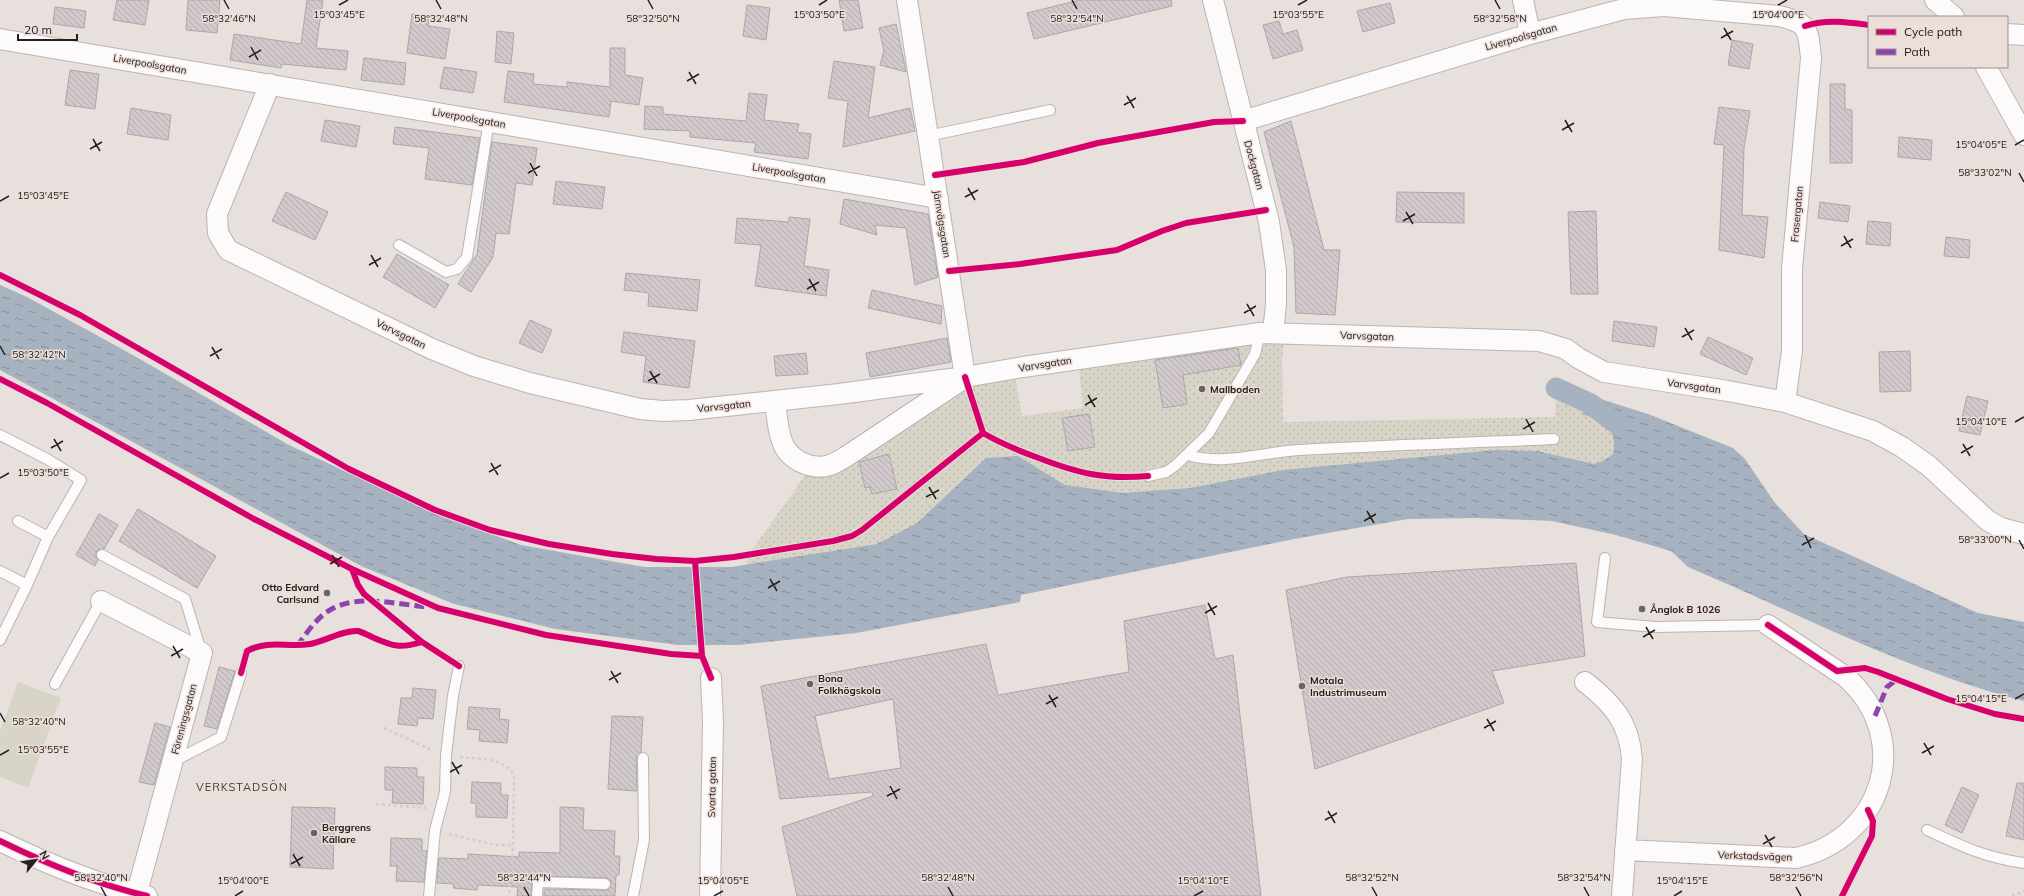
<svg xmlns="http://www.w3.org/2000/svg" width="2024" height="896" font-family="Mulish,sans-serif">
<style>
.park{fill:url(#park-dots)}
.pitch{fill:#d8d5c8}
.water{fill:url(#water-ripples)}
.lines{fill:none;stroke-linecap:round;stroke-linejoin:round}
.canal{stroke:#a6b2c0;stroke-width:21}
.building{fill:url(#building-back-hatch);stroke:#aca7a7;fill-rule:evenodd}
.service-casing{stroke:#bab4b2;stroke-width:12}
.minor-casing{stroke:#bab4b2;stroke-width:22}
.path{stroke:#d0cece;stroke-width:2.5;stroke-dasharray:3 3;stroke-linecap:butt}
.service{stroke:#fcfafa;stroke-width:10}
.minor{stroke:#fcfafa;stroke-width:20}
.quiet{stroke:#8e44ad;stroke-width:5;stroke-dasharray:10 5;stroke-linecap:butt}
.cycleway-casing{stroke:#ecded9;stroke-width:8}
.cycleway{stroke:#d6006c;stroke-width:6}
.ticks{fill:none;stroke:#25201e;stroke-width:1.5}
.poi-dot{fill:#696361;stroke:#ecded9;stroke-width:1.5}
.labels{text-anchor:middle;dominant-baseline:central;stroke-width:3;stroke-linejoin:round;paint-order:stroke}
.street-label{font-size:10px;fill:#25201e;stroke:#ecded9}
.poi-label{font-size:10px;font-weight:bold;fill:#25201e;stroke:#ecded9;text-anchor:start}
.neighbourhood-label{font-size:11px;letter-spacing:1px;fill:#453b36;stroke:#ecded9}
.ticks-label{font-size:10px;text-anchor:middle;fill:#25201e;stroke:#ecded9;stroke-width:3;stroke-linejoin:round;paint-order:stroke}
</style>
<defs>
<pattern id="park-dots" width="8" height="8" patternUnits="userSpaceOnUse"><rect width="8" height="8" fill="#d8d5c8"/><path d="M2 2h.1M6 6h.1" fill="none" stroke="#b9b7ab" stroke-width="1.8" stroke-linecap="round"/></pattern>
<pattern id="water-ripples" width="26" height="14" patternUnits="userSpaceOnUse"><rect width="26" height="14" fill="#a6b2c0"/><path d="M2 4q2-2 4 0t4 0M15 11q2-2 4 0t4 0" fill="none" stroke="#87909b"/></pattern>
<pattern id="building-back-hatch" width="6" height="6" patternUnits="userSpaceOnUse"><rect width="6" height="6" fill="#d1c9cc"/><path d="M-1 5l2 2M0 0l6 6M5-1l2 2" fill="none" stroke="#b3acaf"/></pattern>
</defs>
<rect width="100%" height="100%" fill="#e8e0dd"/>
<path class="park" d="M1286 330 1282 359 1283 422 1555 417 1556 388 1591 404 1656 455 1443 490 748 613 747 557 806 474 977 376 1014 370 1022 416 1083 408 1078 359Z"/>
<path class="pitch" d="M18 682 61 698 28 788 0 777V731Z"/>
<path class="water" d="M0 285 27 297 131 354 289 445 434 513 521 545 644 567H731L877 544 917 523 986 458 1018 456 1065 485 1123 493 1190 488 1283 470 1495 450 1537 451 1594 464 1603 461 1613 454C1618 429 1604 421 1582 414L1591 404 1588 395 1648 414 1733 448 1745 459 1775 503 1804 534 1978 613 2024 622V701C1907 671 1799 614 1688 567L1671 551 1616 535 1552 521 1479 518 1408 519 1294 539 1021 595 1020 602 856 633 738 645H678L555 629 454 604 361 566 0 370Z"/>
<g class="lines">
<path class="canal" d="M1556 388 1591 404 1614 422"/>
</g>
<path class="building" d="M117 0H149L145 25 113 20Z
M188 0H220L217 33 186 30Z
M307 0H323L316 48 348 51 346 70 282 64 281 68 230 60 234 34 301 44Z
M839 0H858L863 28 844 31Z
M1080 0H1171L1172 6 1034 39 1027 13Z
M1390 3 1395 23 1363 32 1357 11Z
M747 5 770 8 766 40 743 36Z
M55 7 86 11 84 28 53 24Z
M412 14 429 16 428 26 450 29 445 59 407 53Z
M1279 21 1283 34 1297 30 1303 50 1273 59 1263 25Z
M896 24 906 71V72L880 65 884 51 879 28Z
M497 31 514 33 511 64 495 62Z
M1732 40 1753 44 1749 69 1728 65Z
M610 48H625V75L643 78 639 105 611 101 609 117 504 102 508 71 534 74 533 84 567 87V82L610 87Z
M364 58 406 63 404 85 361 80Z
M834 61 875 67 868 118 910 108 915 131 843 147 848 101 828 98Z
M444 67 477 72 473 93 440 88Z
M70 70 99 74 95 109 65 105Z
M1830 84H1845V109L1852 110V163H1830Z
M749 93 767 95 764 120 799 124 797 132 811 134 808 159 754 152 756 143 690 137V131L644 129 645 106 663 107V114L746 121Z
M1719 107 1750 111 1744 148 1742 215 1768 217 1764 258 1719 250 1724 145 1714 144Z
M131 108 171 115 168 140 127 134Z
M325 120 360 126 356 147 321 141Z
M1291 121 1324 250H1340L1335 315 1296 313 1294 247 1264 132Z
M395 127 480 138 472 185 425 179 429 148 393 144Z
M1899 137 1932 140 1931 160 1898 157Z
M492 142 537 148 532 185 516 183 509 234 496 233 493 257 471 292 458 284 477 254Z
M556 181 605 187 602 209 553 204Z
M286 192 328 212 315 240 272 221Z
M1397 192 1464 193V223L1396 222Z
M844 199 928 214 938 277 915 285 906 228 875 225 877 235 840 224Z
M1820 202 1850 206 1848 222 1818 218Z
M1596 211 1598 294H1571L1568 212Z
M789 217 810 219 804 266 829 270 826 296 755 286 761 245 735 243 737 218 789 222Z
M1868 221 1891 223 1890 246 1866 244Z
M1946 237 1970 240 1969 258 1944 256Z
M397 254 449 285 435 308 383 277Z
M626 273 700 280 697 311 648 306 649 293 624 290Z
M872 290 942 306 941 324 868 308Z
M530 320 552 330 542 353 519 343Z
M1614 321 1657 327 1654 347 1612 341Z
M624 332 695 341 689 388 643 382 646 356 621 352Z
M1708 337 1753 358 1746 375 1700 354Z
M947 338 951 362 870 377 866 353Z
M1238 348 1241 365 1183 375 1187 404 1163 408 1155 360Z
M1910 351 1911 391 1880 392 1879 352Z
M806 353 808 374 776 376 774 356Z
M1967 396 1988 401 1980 435 1959 431Z
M1089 414 1095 447 1068 451 1062 418Z
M889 454 897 489 872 494 870 487 865 488 859 462Z
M138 509 216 556 197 588 119 541Z
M99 514 118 525 104 549H99L96 552V556L98 560 95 566 76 555Z
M1576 563 1585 656 1492 671 1504 703 1315 769 1286 590 1347 577Z
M1205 605 1215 659 1233 655 1261 896H797L782 827 873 796 872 792 780 799 761 686 986 644 998 695 1129 672 1124 621ZM893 699 901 768 829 779 815 716Z
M219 667 235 671 217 729 204 726Z
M413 688 436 690 433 719 418 718 417 726 398 724 401 698H412Z
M469 707 500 709 499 719 509 720 507 743 479 741 480 730 467 729Z
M612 716 643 717 641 752 636 758 637 791 608 789Z
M155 723 170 727 154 785 139 782Z
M385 767 417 768V777H424L423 804 392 803 393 790H385Z
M472 782 501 783V795H508L507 818 476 817V803H471Z
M2017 783H2024V840L2006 836Z
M1962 787 1979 795 1962 833 1945 825Z
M292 807 335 808 333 869 290 867Z
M560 807 584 808 583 830 615 831 614 856H620L619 875H616L615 896H544V889L608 890 611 884 609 879 605 878 535 876 532 881 531 896H517L518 887 478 885 477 890 453 888 454 884 437 883 439 858 468 859V854L519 857V852L560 853Z
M391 838 422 839V851H427L424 882 396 881 397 866H390Z"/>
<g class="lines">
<g class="service-casing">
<path id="service" d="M928 136 1050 110
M399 245 446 272 457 269 467 257 489 121
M0 435 47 459 81 480 48 537 27 585
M1188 455C1224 466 1263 452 1299 450 1384 445 1469 443 1554 439
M1148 476 1166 472 1176 465 1209 433 1255 354 1260 333
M18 521 48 537
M102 555 185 599 201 651
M1605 558 1597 622 1656 627 1768 625
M0 571 27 585 0 640
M55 684 101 601
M172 762 221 737 241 673
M1927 830C1961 846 1986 858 2024 863
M429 896 435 830 445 792 446 755 453 696 459 666
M537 896 538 882 605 884
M633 896 644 840 643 758"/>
</g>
<g class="minor-casing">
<path id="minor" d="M907 0 965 377
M1213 0 1269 222 1276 270V304L1273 333
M1523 0 1530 34
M1935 0 1954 17
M2007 34 2024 35
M0 39 938 198
M1986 67 2024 135
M270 84 217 214 218 233 228 250 432 349 474 366 530 383 640 409 663 411 689 410 839 394 965 377 1023 367 1260 333 1539 341 1566 349 1578 358 1604 372 1728 391 1785 402 1873 431 1902 447 1929 466 1987 520 2001 528 2024 534
M1243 121 1530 34 1624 9 1664 6 1779 16C1809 23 1808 29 1811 58L1792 269V351L1785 402
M775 401C777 415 777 428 782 441 788 460 812 471 830 465 836 463 842 459 847 456L960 381
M101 601 202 653 136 896
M1585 682C1613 704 1629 722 1632 759L1622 896
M0 841C47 864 95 884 147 896
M1625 850 1796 858C1884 838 1914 739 1846 677L1768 625
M710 896 713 722 711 678"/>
</g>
<path class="path" d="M384 728 432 750
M460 757C478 759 505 757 514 776L513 845 509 896
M376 804 426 808
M449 834 495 845H513
M2012 896 2024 891"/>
<use href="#service" class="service"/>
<use href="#minor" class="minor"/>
<path class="quiet" d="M297 646C306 634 316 618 330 610 358 593 398 605 429 607
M1875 716 1887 687 1896 680"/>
<g class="cycleway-casing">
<path id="cycleway" d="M1805 26C1826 19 1847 22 1869 25
M935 175 1024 162 1098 143 1214 122 1243 121
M949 271 1020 264 1117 250 1162 231 1186 223 1266 210
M0 275 80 315 349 469 435 510 490 530 549 544 612 554 656 559 695 561 734 557 833 541 852 536 862 530 983 433
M965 377 983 433C1000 443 1017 450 1036 457 1077 473 1104 480 1148 476
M0 379 47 403 254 519 352 569 438 608 546 635 671 654 702 656
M695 561 702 656 711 678
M352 569 358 585 364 594 422 642 459 666
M1768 625 1837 671 1865 668 1878 672 1947 699 1995 714 2024 719
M241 673 247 651C270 639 287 648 310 644 326 641 342 630 358 631 362 632 368 635 372 637 393 646 399 649 422 642
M0 841C47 864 95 884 147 896
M1842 896 1872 836 1873 821 1868 810"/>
</g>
<use href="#cycleway" class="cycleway"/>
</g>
<path class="ticks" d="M224 0 229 9M436 0 441 9M648 0 653 9M1072 0 1077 9M1495 0 1500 9M339 5 348 0M819 5 827 0M1298 5 1307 0M1778 5 1787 0M1724 28 1731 40M1721 38 1733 31M251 47 258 60M249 57 261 50M689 72 696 84M687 81 699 74M1127 96 1134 108M1124 105 1136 98M1565 120 1572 132M1562 130 1574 123M93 139 100 151M2015 145 2024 140M90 149 102 142M530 163 537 176M528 173 540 166M2019 173 2024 182M968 188 975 200M965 197 978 190M0 201 9 196M1406 212 1413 224M1403 221 1415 214M1844 236 1851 248M1841 246 1853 239M371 255 378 267M369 265 381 258M809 279 816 291M807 289 819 282M1247 304 1254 316M1244 313 1256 306M1685 328 1692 340M1682 337 1694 330M0 346 5 355M212 347 219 359M210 356 222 349M650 371 657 383M648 381 660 374M1088 395 1095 407M1085 405 1097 398M1526 419 1533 432M2015 422 2024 417M1523 429 1535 422M54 439 61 451M1963 444 1970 456M51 448 63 441M1961 453 1973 446M491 463 498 475M489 472 501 465M0 478 9 473M929 487 936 499M926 497 939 490M1367 511 1374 523M1364 521 1376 514M1805 535 1811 548M2019 540 2024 549M1802 545 1814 538M332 555 339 567M330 564 342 557M770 579 777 591M768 588 780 581M1208 603 1215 615M1205 613 1217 606M1646 627 1653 639M1643 637 1655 630M173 646 180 658M171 656 183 649M611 671 618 683M609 680 621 673M1049 695 1056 707M2015 699 2024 694M1046 704 1058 697M0 713 5 722M1487 719 1494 731M1484 728 1496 721M1924 743 1931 755M1922 753 1934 746M0 755 9 750M452 762 459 774M450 772 462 765M890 786 897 799M887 796 900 789M1328 811 1335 823M1325 820 1337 813M1765 835 1772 847M1763 844 1775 837M293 854 300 866M291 864 303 857M101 887 106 896M524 887 529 896M948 887 953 896M1372 887 1377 896M1584 887 1589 896M1796 887 1801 896M235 896 243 891M714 896 723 891M1194 896 1203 891M1674 896 1682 891"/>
<g class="poi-dot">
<circle cx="1202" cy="389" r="4"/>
<circle cx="327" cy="593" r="4"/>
<circle cx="1642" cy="609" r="4"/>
<circle cx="810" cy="684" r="4"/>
<circle cx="1302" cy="686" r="4"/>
<circle cx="314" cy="833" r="4"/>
</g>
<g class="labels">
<g class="street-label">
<text transform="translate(1521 37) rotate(-16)">Liverpoolsgatan</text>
<text transform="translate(150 64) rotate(10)">Liverpoolsgatan</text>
<text transform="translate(469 118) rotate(10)">Liverpoolsgatan</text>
<text transform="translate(1254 165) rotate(75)">Dockgatan</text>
<text transform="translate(789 173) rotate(10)">Liverpoolsgatan</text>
<text transform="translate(1797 214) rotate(-85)">Frasergatan</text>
<text transform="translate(942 224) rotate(81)">Järnvägsgatan</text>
<text transform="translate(401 334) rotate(26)">Varvsgatan</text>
<text transform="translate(1367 336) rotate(2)">Varvsgatan</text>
<text transform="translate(1045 364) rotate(-9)">Varvsgatan</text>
<text transform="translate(1694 386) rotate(8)">Varvsgatan</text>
<text transform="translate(724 406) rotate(-6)">Varvsgatan</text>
<text transform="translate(184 719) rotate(-75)">Föreningsgatan</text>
<text transform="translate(712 787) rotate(-89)">Svarta gatan</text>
<text transform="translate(1755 856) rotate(2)">Verkstadsvägen</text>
</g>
<g class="poi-label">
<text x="1210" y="389">Mallboden</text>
<text x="319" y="587" text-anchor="end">Otto Edvard<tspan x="319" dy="12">Carlsund</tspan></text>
<text x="1650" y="609">Ånglok B 1026</text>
<text x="818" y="678">Bona<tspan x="818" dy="12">Folkhögskola</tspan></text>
<text x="1310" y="680">Motala<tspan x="1310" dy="12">Industrimuseum</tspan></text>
<text x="322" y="827">Berggrens<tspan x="322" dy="12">Källare</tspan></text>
</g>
<g class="neighbourhood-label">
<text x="242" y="787">VERKSTADSÖN</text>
</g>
</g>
<g class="ticks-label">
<text x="339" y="18">15°03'45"E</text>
<text x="1298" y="18">15°03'55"E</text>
<text x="1778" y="18">15°04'00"E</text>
<text x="819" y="18">15°03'50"E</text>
<text x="229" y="22">58°32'46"N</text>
<text x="441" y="22">58°32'48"N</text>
<text x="653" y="22">58°32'50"N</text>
<text x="1077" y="22">58°32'54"N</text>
<text x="1500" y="22">58°32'58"N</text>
<text x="1981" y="148">15°04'05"E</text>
<text x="1985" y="176">58°33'02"N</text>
<text x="43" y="199">15°03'45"E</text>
<text x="39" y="358">58°32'42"N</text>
<text x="1981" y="425">15°04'10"E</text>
<text x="43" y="476">15°03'50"E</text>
<text x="1985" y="543">58°33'00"N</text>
<text x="1981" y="702">15°04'15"E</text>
<text x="39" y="725">58°32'40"N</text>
<text x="43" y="753">15°03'55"E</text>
<text x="101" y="881">58°32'40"N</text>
<text x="524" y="881">58°32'44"N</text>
<text x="948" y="881">58°32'48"N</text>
<text x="1372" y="881">58°32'52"N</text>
<text x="1584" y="881">58°32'54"N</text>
<text x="1796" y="881">58°32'56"N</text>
<text x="243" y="884">15°04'00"E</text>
<text x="723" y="884">15°04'05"E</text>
<text x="1203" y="884">15°04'10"E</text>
<text x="1682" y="884">15°04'15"E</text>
</g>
<rect x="1868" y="16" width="140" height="52" fill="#ecded9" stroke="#9c928e"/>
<rect x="1876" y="29" width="20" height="6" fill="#d6006c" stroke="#9c928e"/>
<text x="1904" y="36" font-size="12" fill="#25201e">Cycle path</text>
<rect x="1876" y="49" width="20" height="6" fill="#8e44ad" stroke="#9c928e"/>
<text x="1904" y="56" font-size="12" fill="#25201e">Path</text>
<g transform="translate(36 860) rotate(60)" stroke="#ecded9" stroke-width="3" paint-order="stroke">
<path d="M0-3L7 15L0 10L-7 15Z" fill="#25201e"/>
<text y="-6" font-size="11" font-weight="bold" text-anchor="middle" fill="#25201e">N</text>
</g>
<path d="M18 34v6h59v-6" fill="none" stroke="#25201e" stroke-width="2"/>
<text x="24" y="34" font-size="12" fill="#25201e" stroke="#ecded9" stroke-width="3" paint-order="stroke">20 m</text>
</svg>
